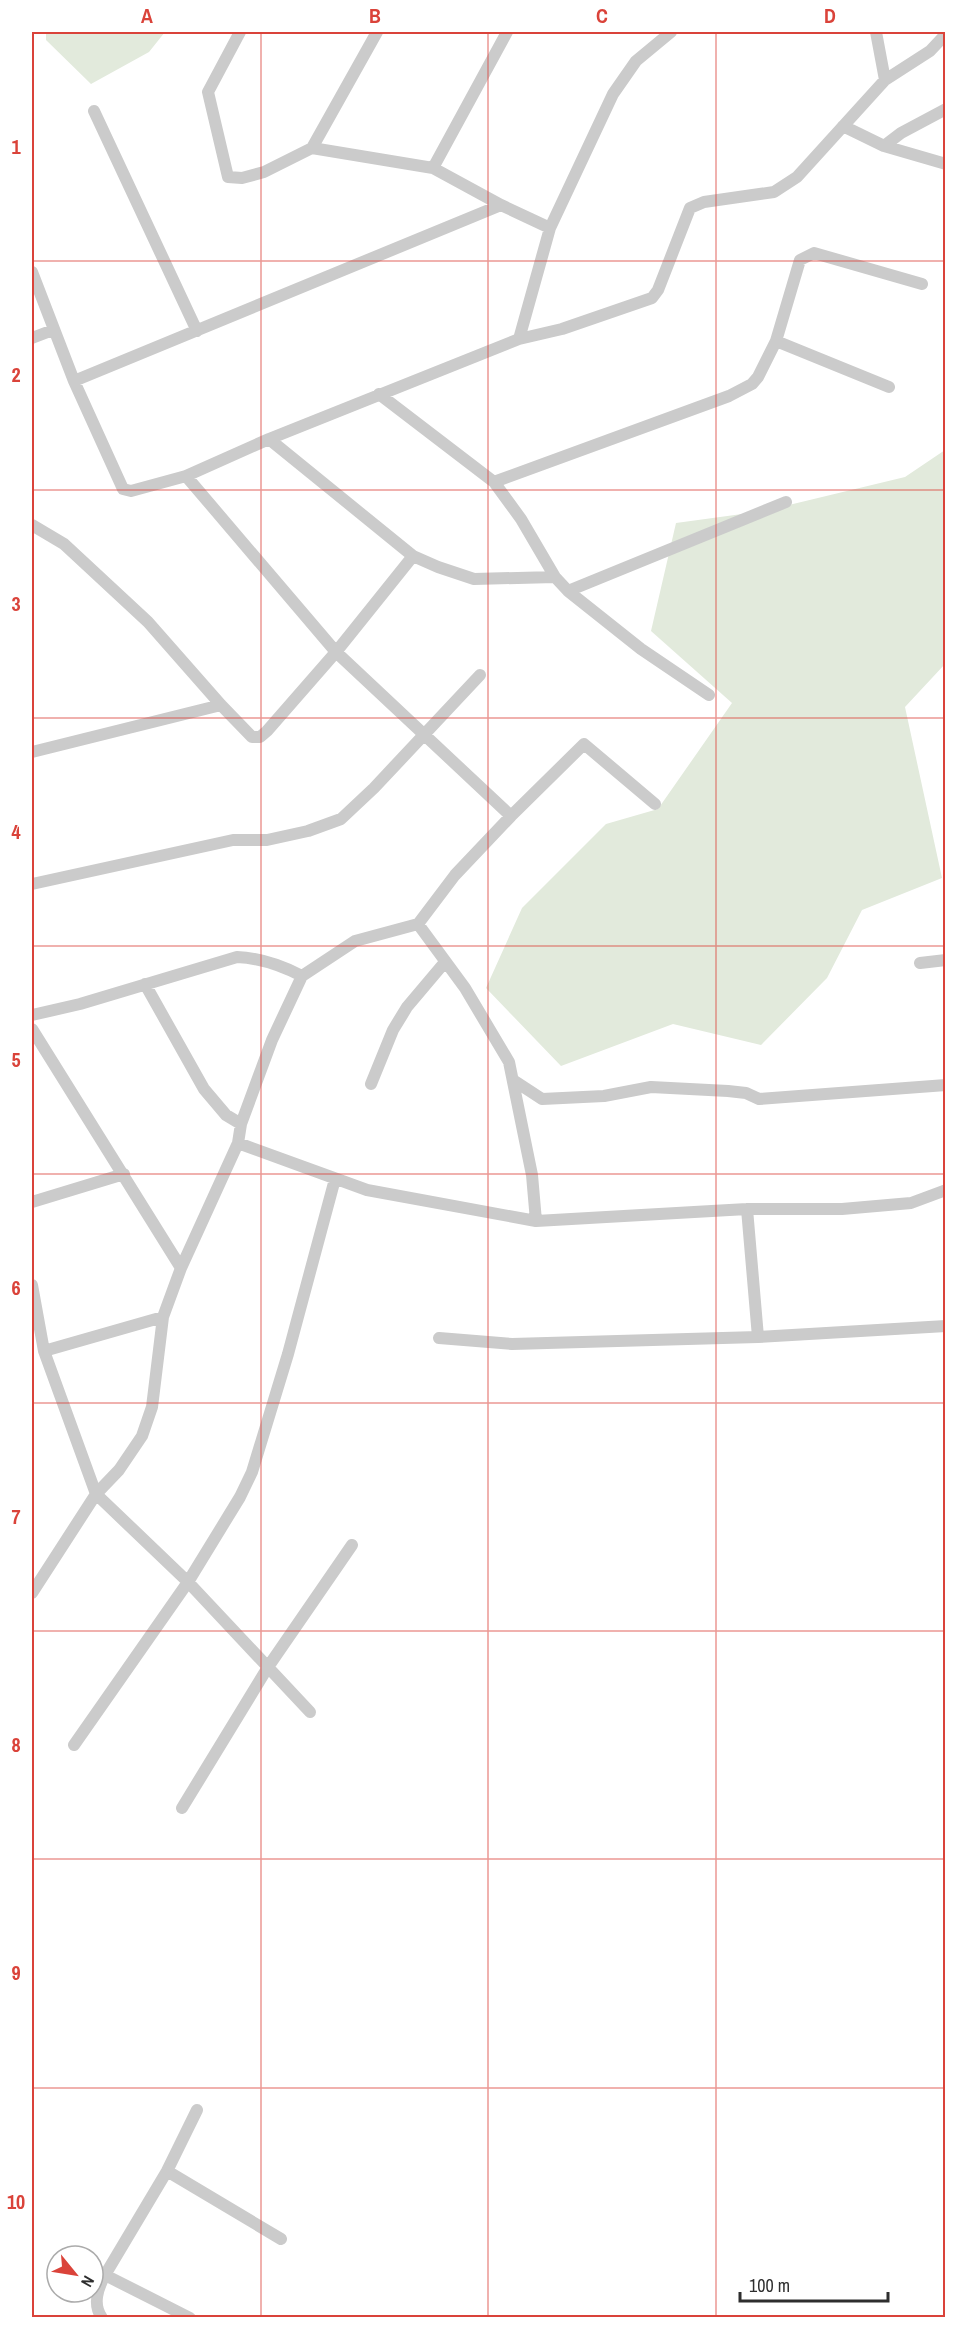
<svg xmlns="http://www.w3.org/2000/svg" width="977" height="2349" font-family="'Archivo Narrow',sans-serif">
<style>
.green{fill:#e2eadc}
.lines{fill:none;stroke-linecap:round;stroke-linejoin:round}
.street{stroke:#cbcbcb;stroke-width:12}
.grid{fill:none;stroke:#da433a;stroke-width:1.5;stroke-opacity:0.55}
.neatline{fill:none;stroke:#da433a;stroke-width:2}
.grid-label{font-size:20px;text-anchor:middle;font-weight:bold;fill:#da433a}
</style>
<rect width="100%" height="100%" fill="#fff"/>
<path class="green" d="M46 32H165L149 52 91 84 46 40Z
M945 450V664L905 707 942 878 862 910 827 978 761 1045 673 1024 561 1066 486 988 522 908 606 824 658 809 732 703 651 631 676 523 764 511 905 477Z"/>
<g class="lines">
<path class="street" d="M240 32 208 92 228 177 242 178 264 172 312 148 377 32
M876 32 885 80
M94 111 197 331
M843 126 884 146 946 164
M884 146 901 133 946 109
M312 148 433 168 501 205 550 228
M433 168 507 32
M32 272 74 381 123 489 131 491 186 476 269 439 519 339 562 329 652 298 658 290 690 208 704 202 774 192 797 177 885 80 930 51 946 34
M32 338 53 330
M519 339 550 228 613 94 636 61 671 32
M776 341 889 387
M74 381 501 205
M379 394 494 482 521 519 555 577 568 591 641 649 709 695
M269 439 413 556 438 567 474 579 555 577
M186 476 336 652 511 816
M494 482 729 396 752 384 758 377 776 341 800 260 814 253 922 284
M32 525 64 544 148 622 221 705 252 737H260L267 731 336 652 413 556
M568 591 786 502
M32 752 221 705
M32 884 233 840H267L308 831 341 819 374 788 480 675
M418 924 465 988 509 1062 532 1175 536 1221
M920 963 946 960
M145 984 204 1089 226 1115 241 1124
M32 1015 80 1004 237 957C260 958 281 965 302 976
M32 1029 181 1268
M513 1080 542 1099 604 1096 651 1087 728 1091 746 1093 759 1099 946 1085
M371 1084 393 1030 407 1007 445 962
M238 1143 367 1190 536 1221 747 1209H842L911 1203 946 1190
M32 1202 124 1174
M747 1209 758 1337
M32 1285 44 1351 96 1494 188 1582 310 1712
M439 1338 512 1344 758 1337 946 1326
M44 1351 163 1317
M32 1593 96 1494 119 1470 142 1436 152 1407 163 1317 181 1268 238 1143 241 1124 272 1040 302 976 355 941 418 924 455 875 511 816 584 744 655 804
M74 1745 188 1582 240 1497 252 1472 288 1354 335 1179
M182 1808 268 1667 352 1545
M167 2171 281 2239
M102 2318C92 2304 98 2288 105 2275
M190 2318 105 2275 167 2171 197 2110"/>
</g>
<path class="grid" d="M261 32V2318M488 32V2318M716 32V2318M32 261H946M32 490H946M32 718H946M32 946H946M32 1174H946M32 1403H946M32 1631H946M32 1859H946M32 2088H946"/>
<rect width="977" height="2349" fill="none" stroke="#ffffff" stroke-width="66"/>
<g transform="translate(75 2274) rotate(120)"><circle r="28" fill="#ffffff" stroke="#ababab" stroke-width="1.5"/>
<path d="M0-4.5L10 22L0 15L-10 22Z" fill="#da433a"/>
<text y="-9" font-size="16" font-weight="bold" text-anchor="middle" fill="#2e2e2e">N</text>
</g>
<path d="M740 2292v9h148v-9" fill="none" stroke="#2e2e2e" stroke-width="3"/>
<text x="749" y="2292" font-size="18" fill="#2e2e2e" stroke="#ffffff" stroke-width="4.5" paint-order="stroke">100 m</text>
<rect x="33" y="33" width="911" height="2283" class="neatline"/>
<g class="grid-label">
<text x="147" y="23">A</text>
<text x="375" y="23">B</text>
<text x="602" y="23">C</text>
<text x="830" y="23">D</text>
<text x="16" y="154">1</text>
<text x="16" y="382">2</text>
<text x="16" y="611">3</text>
<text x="16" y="839">4</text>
<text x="16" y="1067">5</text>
<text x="16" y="1295">6</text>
<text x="16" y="1524">7</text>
<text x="16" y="1752">8</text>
<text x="16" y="1980">9</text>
<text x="16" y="2209">10</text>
</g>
</svg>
